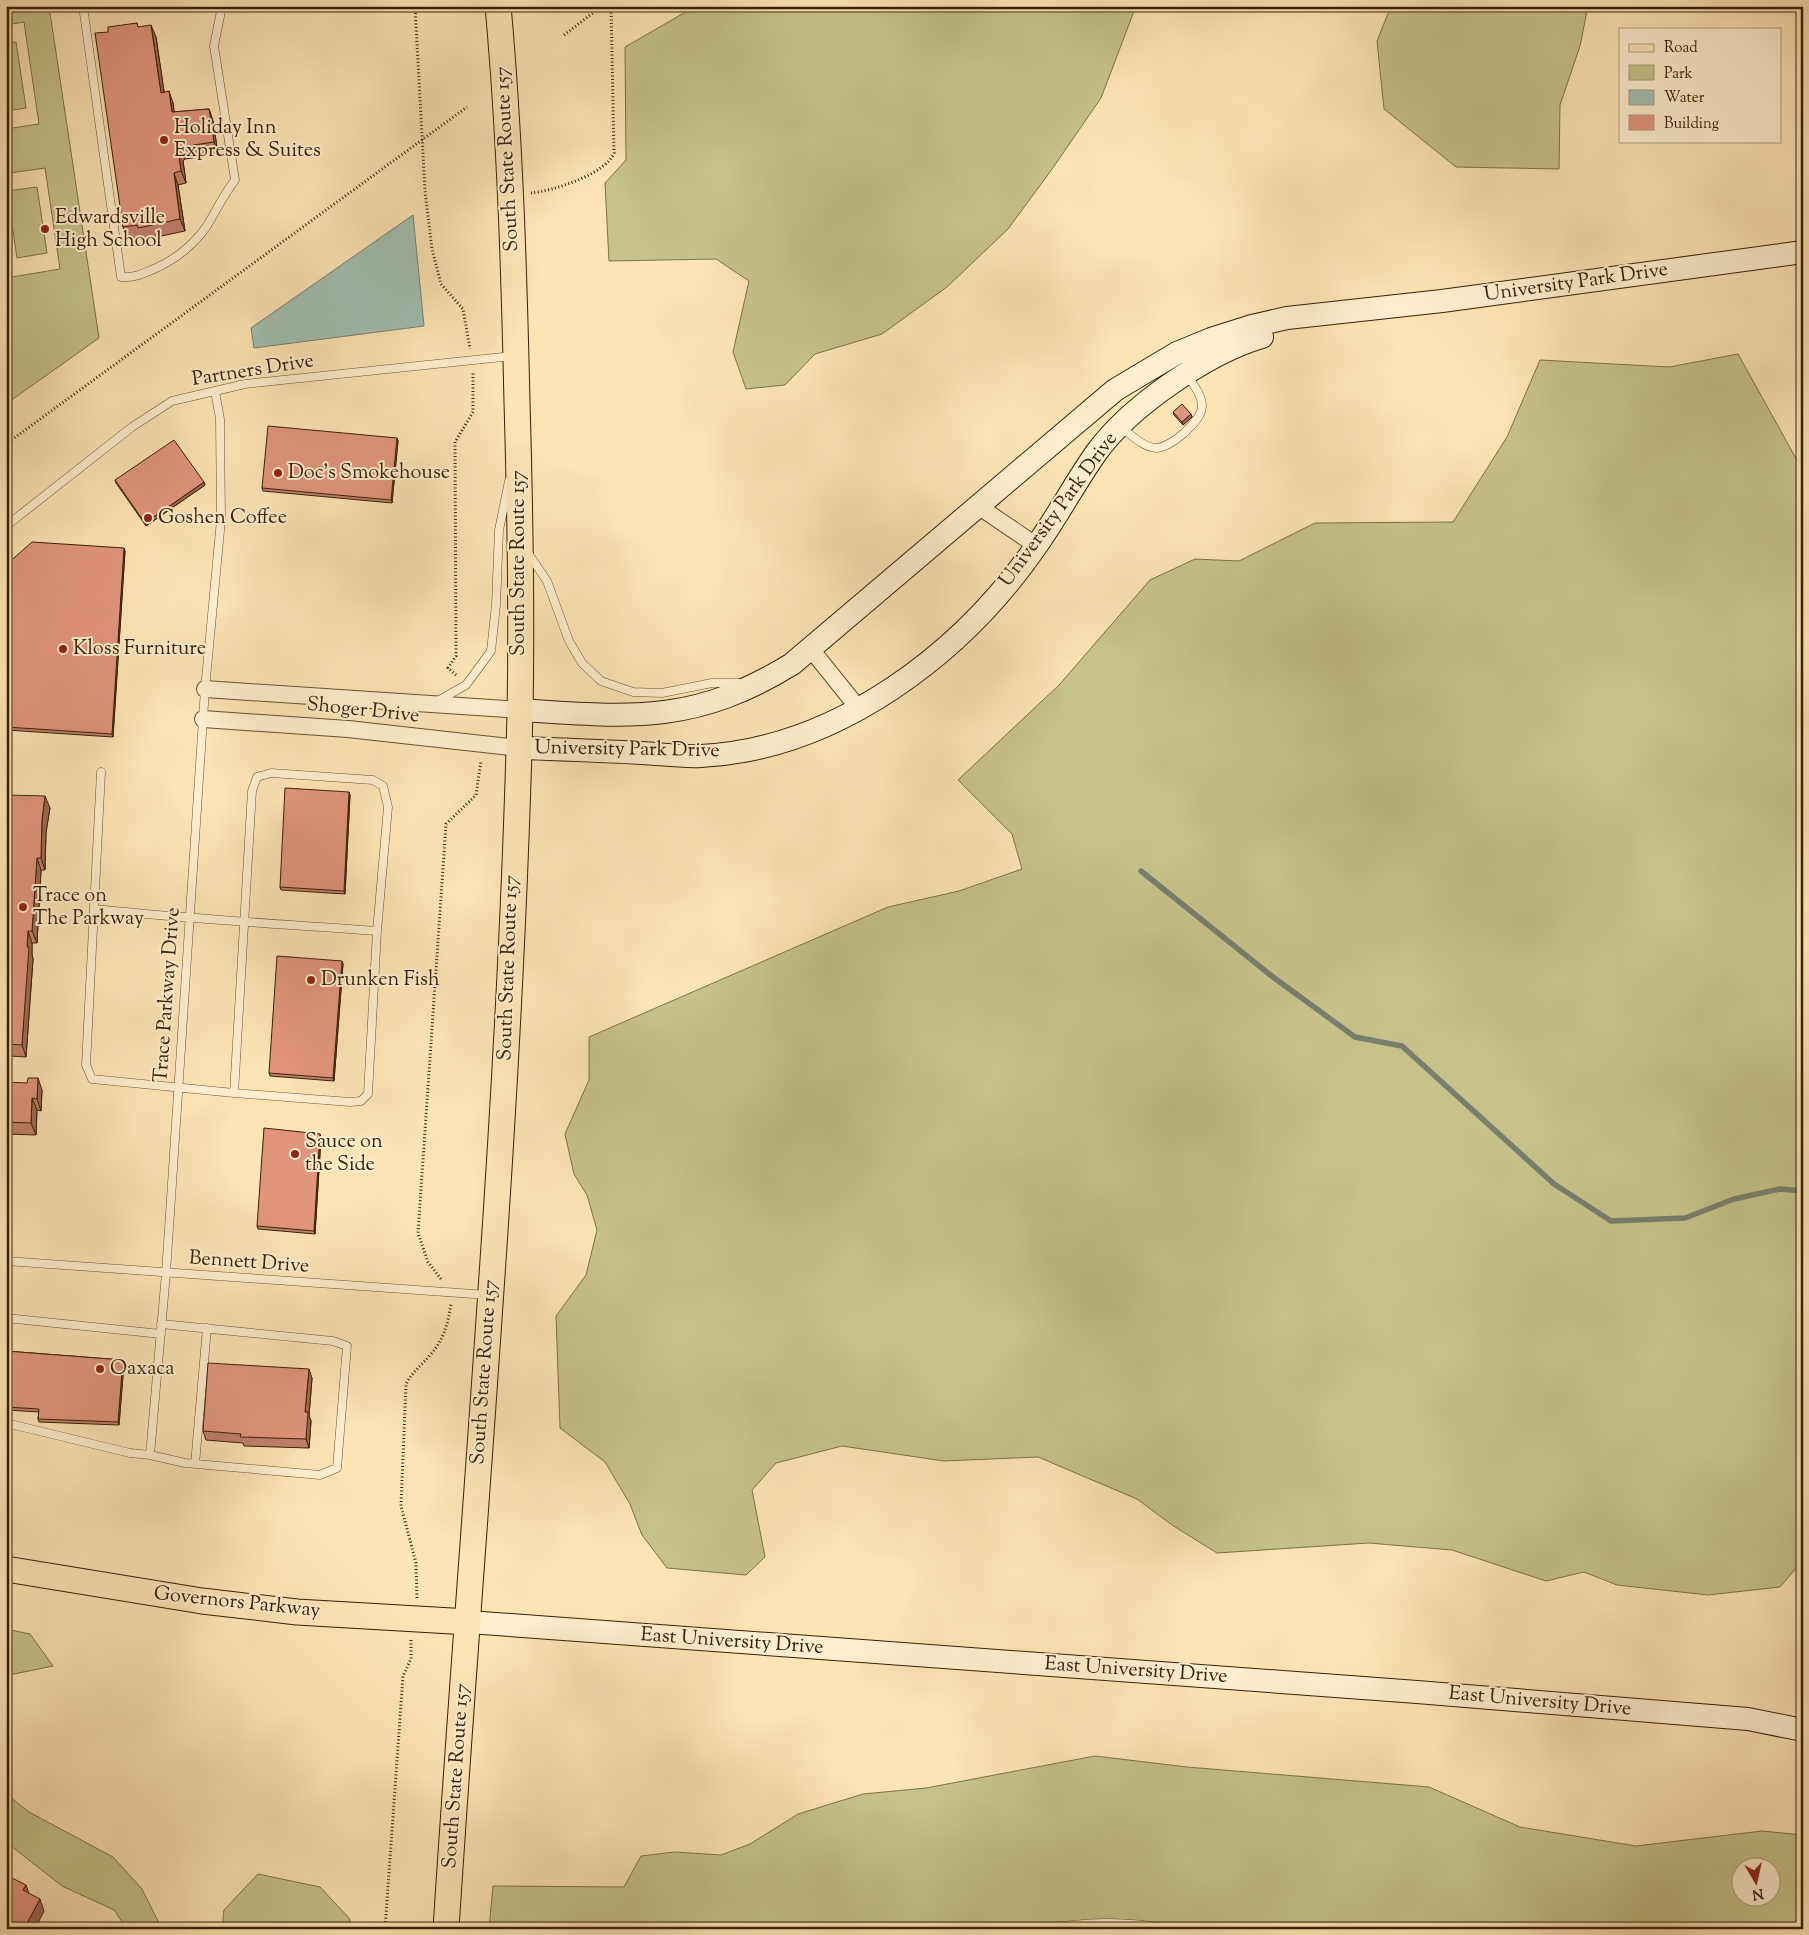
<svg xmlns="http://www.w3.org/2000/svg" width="1809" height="1935" font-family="'Sorts Mill Goudy',serif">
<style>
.green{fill:#c6c289;stroke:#7e7147;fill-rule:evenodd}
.water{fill:#a1beb3;stroke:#777f6d}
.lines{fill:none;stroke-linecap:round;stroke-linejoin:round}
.stream{stroke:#777f6d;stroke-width:5.5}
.lane-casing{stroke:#685131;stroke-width:9}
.street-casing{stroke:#685131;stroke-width:18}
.secondary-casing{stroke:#372005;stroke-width:24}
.primary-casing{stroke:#372005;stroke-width:27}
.path{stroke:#372005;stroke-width:3;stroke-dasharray:1 2.5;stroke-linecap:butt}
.lane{stroke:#feedce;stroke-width:8}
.street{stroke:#feedce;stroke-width:16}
.secondary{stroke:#feedce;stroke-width:22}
.primary{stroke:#fde4b4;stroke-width:25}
.wall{fill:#c2806c;stroke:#372005}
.shaded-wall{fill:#9e6858;stroke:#372005}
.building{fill:#e1957d;stroke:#372005}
.poi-dot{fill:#8f2418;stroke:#feedce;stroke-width:2}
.labels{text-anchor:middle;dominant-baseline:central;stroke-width:4;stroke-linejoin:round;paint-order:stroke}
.poi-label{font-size:20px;fill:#372005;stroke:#feedce;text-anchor:start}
.street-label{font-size:20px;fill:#372005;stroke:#feedce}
</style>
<rect width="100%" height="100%" fill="#fde4b4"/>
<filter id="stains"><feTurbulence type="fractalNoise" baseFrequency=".004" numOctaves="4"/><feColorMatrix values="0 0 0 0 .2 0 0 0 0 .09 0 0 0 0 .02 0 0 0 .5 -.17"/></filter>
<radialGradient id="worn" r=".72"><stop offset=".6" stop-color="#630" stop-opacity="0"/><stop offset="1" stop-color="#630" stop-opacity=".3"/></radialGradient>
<path class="green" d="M6 6H49L99 338 6 404V278L60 269 45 168 10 173 6 158V129L39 124 24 22 6 25Z
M696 6H1136L1101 98 1050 172 1008 229 947 287 882 334 815 354 785 385 746 389 733 352 749 281 716 259 609 261 605 183 626 160 625 47Z
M1391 6H1588L1580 46 1560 105 1559 169 1456 167 1384 109 1377 41Z
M16 42 26 108 6 111V43Z
M37 187 47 253 17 258 7 191Z
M1738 354 1803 471V1560L1780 1587 1708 1595 1617 1585 1584 1572 1546 1581 1452 1550 1369 1543 1217 1553 1172 1525 1137 1499 1038 1457 944 1461 842 1446 776 1463 752 1490 765 1557 746 1575 667 1568 642 1535 630 1504 605 1462 560 1428 556 1316 586 1275 597 1230 587 1195 574 1174 565 1134 589 1080V1037L888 907 959 891 1022 869 1012 834 958 780 1059 685 1150 580 1195 559 1239 561 1315 523 1453 522 1507 437 1540 360 1669 367Z
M6 1629 30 1634 53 1666 14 1674 6 1673Z
M1095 1756 1187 1767 1429 1787 1520 1827 1636 1846 1762 1831 1803 1835V1929H489L493 1886 624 1887 641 1856 675 1852 721 1855 750 1844 798 1814 863 1794 926 1788ZM1742 1868H1772V1898H1742Z
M6 1794 29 1812 113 1857 142 1889 162 1929H127L114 1910 62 1886 6 1842Z
M258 1874 320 1887 349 1918 352 1929H222L224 1910Z"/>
<path class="water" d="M413 215 424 326 254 348 251 328Z"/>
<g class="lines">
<path class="stream" d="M1141 871 1273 977 1355 1037 1402 1046 1554 1184 1611 1221 1685 1218 1734 1199 1780 1189 1803 1191"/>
<g class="lane-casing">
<path id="lane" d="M83 6 121 277C134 278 142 274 154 269 177 259 199 241 211 219 219 205 225 193 235 180L214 46 222 6
M1121 427C1131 435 1144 448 1157 448 1167 447 1177 439 1184 433 1209 410 1206 402 1187 375
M6 526 132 427 172 401 245 384 512 356
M528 553 547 581 569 641 582 663 601 681 633 692 662 693 712 683H740
M436 702 466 685 491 651 496 605 499 530 509 481
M94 909C188 919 283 924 377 931L388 807 383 786 373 780 271 773 257 777 252 791 234 1093 92 1079 86 1065 101 772
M234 1093 350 1102 361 1101 368 1094 377 931
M6 1261 488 1295
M6 1318 161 1334
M6 1423 130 1453 150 1455 166 1273 205 689 221 520 220 419 215 391
M150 1455 185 1463 320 1475 337 1468 347 1346 333 1341 161 1324
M195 1464 207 1328
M1040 1929C1086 1922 1123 1920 1170 1929"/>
</g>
<g class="street-casing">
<path id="street" d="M978 506 1037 546
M810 648 859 709
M205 689 520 710
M203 719 348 729 519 748"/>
</g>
<g class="secondary-casing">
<path id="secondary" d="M520 710C630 717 693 725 792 664L1115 390 1177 353 1211 339 1252 326 1287 318 1442 301 1803 252
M519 748C560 749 601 751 642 753 661 754 681 757 701 756 837 749 962 654 1037 545 1058 515 1075 483 1096 453 1129 407 1207 353 1262 337
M469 1622 1417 1692 1748 1719 1803 1730"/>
</g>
<g class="primary-casing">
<path id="primary" d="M6 1569 202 1601 297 1612 469 1622
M446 1929C472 1523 510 1118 520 712 522 609 520 506 517 402 514 270 510 138 498 6"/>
</g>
<path class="path" d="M415 6 425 191 432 249 441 284 463 309 470 349
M564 35 602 6
M531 193C553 191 606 174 614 153L611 6
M6 444 467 107
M456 675 448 668 456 656 455 442 473 412V373
M441 1279 428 1262 418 1233 446 824 476 795 481 761
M417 1598 416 1563 401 1506 406 1384C413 1371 422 1365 431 1354 444 1339 448 1323 451 1304
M385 1929 403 1676 411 1659V1639"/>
<use href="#lane" class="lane"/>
<use href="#street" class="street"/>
<use href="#secondary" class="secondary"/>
<use href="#primary" class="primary"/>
</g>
<path class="wall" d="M137 23 138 27 156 37 164 92 173 103 174 112 209 109 213 121 218 154 185 159 183 161 186 183 178 185 185 231 142 240 141 237 127 239 123 227 108 32Z
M1173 412 1191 414 1192 417 1183 425 1174 415Z
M397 438 398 441 392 503 263 491 262 488Z
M115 480 204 482 205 485 146 526 116 483Z
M125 551 113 737 6 730V565Z
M349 792 350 795 345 894 281 890 280 887Z
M6 793 7 795 50 808 46 832 45 870H41L37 943H32V955L33 959 26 1057 9 1056V1061H6Z
M342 961 343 964 334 1081 270 1076 269 1073Z
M6 1082 42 1090 41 1111 37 1110 36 1135 6 1134Z
M321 1137 315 1234 258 1229 257 1226Z
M6 1351 123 1360 124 1363 119 1425 39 1422 38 1419 39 1412 6 1410Z
M312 1378 309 1416 311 1421 309 1448 244 1446 243 1443 206 1440 203 1431Z"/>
<path class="shaded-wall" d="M151 25 156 37 166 105 161 93Z
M169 91 173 103 176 124 172 112Z
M209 109 213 121 218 154 214 142Z
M181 147 185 159 183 161 186 183 181 171 178 149Z
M174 173 178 185 185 231 180 219Z
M1191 414 1192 417 1183 425 1182 422Z
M397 438 398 441 392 503 391 500Z
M204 482 205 485 146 526 145 523Z
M124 548 125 551 113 737 112 734Z
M349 792 350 795 345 894 344 891Z
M45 796 50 808 46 832 45 870 41 858 42 820Z
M37 858 41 870 37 943 32 931Z
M28 931 32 943V955L33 959 26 1057 22 1045Z
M342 961 343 964 334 1081 333 1078Z
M6 1047 9 1056V1061L6 1055Z
M38 1078 42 1090 41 1111 37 1099Z
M32 1098 37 1110 36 1135 31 1123Z
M320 1134 321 1137 315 1234 314 1231Z
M123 1360 124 1363 119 1425 118 1422Z
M309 1369 312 1378 309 1416 311 1421 309 1448 306 1439 305 1412Z
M26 1885 30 1897 23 1890Z
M40 1899 44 1911 35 1929H24Z"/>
<path class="building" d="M137 23 138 27 151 25 161 93 169 91 172 112 209 109 214 142 181 147 178 149 181 171 174 173 180 219 138 228 137 225 123 227 95 33 108 32V27Z
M1182 404 1191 414 1182 422 1173 412Z
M268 426 397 438 391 500 262 488Z
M174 440 204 482 145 523 115 480Z
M32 542 124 548 112 734 6 727V565Z
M285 788 349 792 344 891 280 887Z
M6 793V795L45 796 42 820 41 858H37L32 931H28L27 947H29L22 1045 6 1044Z
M277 956 342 961 333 1078 269 1073Z
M28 1078H38L37 1099 32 1098 31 1123 6 1122V1082L27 1083Z
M264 1128 320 1134 314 1231 257 1226Z
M6 1351 123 1360 118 1422 38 1419 39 1409 6 1407Z
M208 1363 309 1369 305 1412H308L306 1439 240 1437 241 1434 203 1431Z
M6 1875 26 1885 23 1890 40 1899 24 1929H6Z"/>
<g class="poi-dot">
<circle cx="164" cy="140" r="5"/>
<circle cx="45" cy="229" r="5"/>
<circle cx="278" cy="473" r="5"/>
<circle cx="148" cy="518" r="5"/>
<circle cx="63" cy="649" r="5"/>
<circle cx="23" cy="907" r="5"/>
<circle cx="311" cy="980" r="5"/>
<circle cx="295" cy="1154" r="5"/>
<circle cx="100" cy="1369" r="5"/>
</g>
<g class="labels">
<g class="poi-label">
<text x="174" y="128">Holiday Inn<tspan x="174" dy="23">Express &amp; Suites</tspan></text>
<text x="55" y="218">Edwardsville<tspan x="55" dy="23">High School</tspan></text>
<text x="288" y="473">Doc's Smokehouse</text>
<text x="158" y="518">Goshen Coffee</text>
<text x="73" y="649">Kloss Furniture</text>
<text x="33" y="896">Trace on<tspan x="33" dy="23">The Parkway</tspan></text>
<text x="321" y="980">Drunken Fish</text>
<text x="305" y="1142">Sauce on<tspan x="305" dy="23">the Side</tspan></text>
<text x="110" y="1369">Oaxaca</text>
</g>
<g class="street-label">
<text transform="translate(508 159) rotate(-93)">South State Route 157</text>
<text transform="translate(1576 283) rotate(-8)">University Park Drive</text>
<text transform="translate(253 371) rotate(-9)">Partners Drive</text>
<text transform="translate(1059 510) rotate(-54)">University Park Drive</text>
<text transform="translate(519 563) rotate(-90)">South State Route 157</text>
<text transform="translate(363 711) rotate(6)">Shoger Drive</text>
<text transform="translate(627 750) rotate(1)">University Park Drive</text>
<text transform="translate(509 968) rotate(-88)">South State Route 157</text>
<text transform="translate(168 995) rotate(-86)">Trace Parkway Drive</text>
<text transform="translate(249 1263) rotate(4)">Bennett Drive</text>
<text transform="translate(485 1372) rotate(-86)">South State Route 157</text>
<text transform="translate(237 1603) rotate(6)">Governors Parkway</text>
<text transform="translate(732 1642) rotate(4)">East University Drive</text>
<text transform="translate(1136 1671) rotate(4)">East University Drive</text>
<text transform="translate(1540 1702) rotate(5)">East University Drive</text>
<text transform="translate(457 1776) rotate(-86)">South State Route 157</text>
</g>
</g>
<rect width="1809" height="1935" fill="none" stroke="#fde4b4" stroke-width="25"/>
<rect x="8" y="8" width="1794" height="1920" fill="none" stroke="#372005" stroke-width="2.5"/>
<rect x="12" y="12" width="1784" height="1910" fill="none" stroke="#372005"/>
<rect x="1619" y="28" width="162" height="115" fill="#feedce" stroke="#ae9b7e"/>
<rect x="1629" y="44" width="25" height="8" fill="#fde4b4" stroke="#ae9b7e"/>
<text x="1664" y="52" font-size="15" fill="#372005">Road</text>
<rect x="1629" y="65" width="25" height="15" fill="#c6c289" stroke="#ae9b7e"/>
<text x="1664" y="78" font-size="15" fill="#372005">Park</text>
<rect x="1629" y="90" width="25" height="15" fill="#a1beb3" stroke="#ae9b7e"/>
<text x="1664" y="102" font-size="15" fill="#372005">Water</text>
<rect x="1629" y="115" width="25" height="15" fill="#e1957d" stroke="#ae9b7e"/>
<text x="1664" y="128" font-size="15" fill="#372005">Building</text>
<g transform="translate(1756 1882) rotate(171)"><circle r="24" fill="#feedce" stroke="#ae9b7e"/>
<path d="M0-4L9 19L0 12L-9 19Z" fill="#8f2418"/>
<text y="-8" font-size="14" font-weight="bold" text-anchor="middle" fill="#372005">N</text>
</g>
<rect width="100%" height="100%" filter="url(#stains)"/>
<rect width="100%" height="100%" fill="url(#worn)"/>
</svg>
